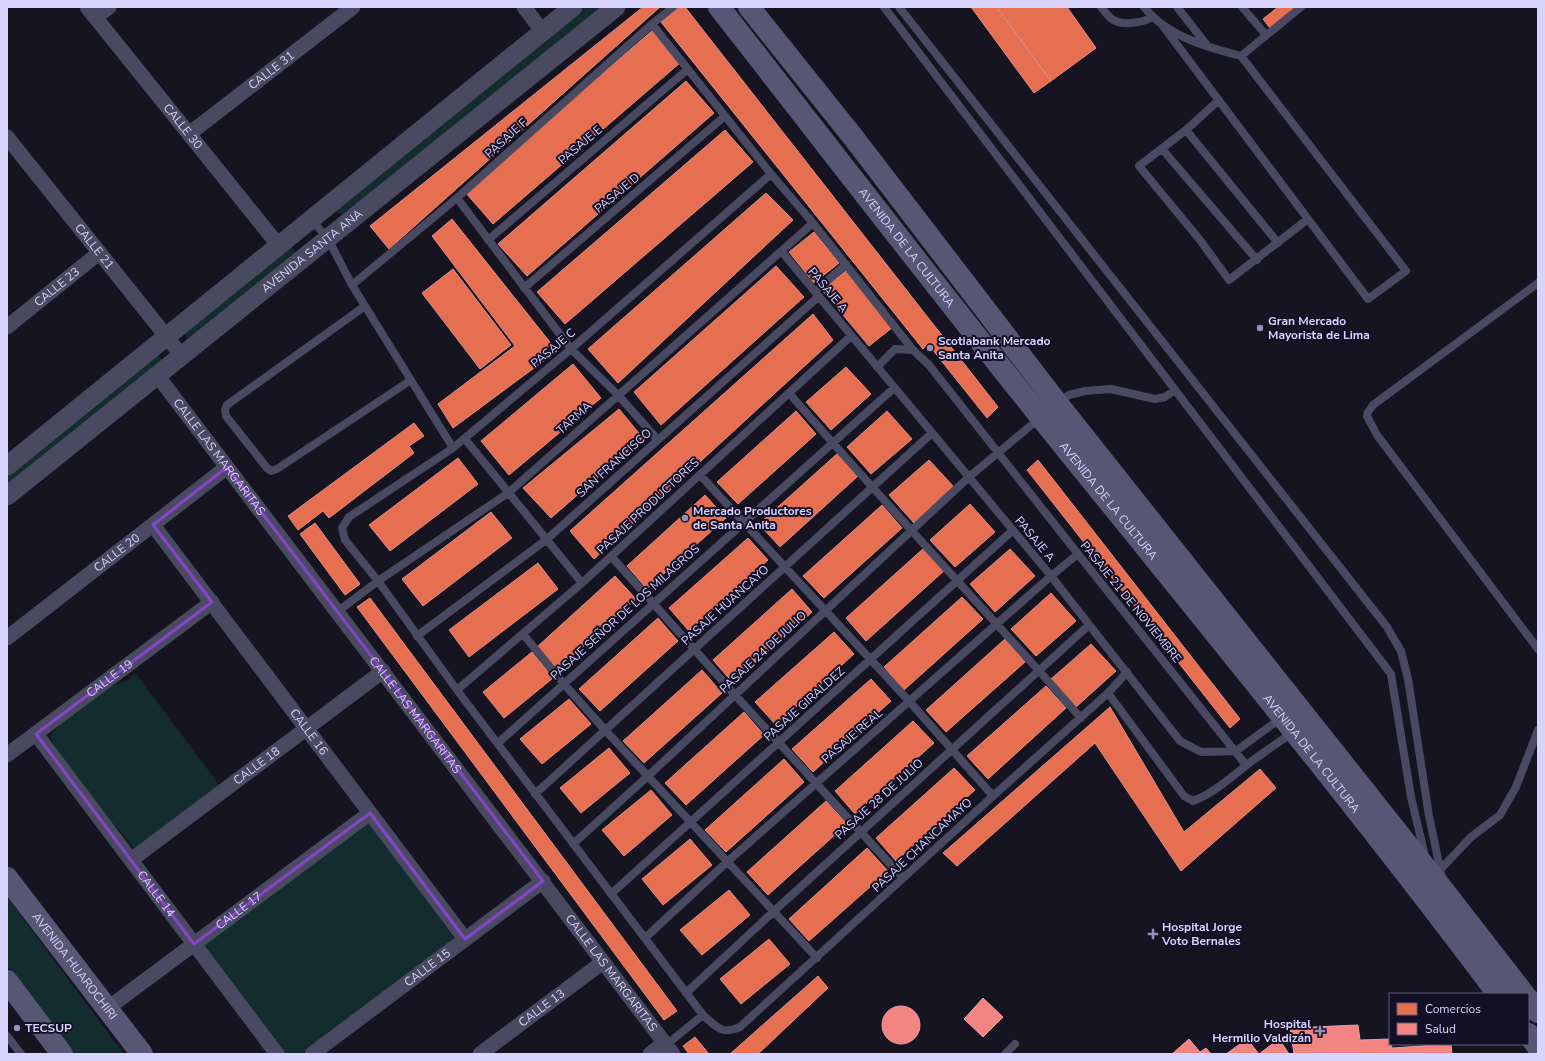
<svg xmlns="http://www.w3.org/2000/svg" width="1545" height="1061" font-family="'Nunito Sans',sans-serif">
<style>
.green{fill:#132c2d}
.shops{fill:#e76f51;stroke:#e38d85}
.health{fill:#f28482;stroke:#ea9ca8}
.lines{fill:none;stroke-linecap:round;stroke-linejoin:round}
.service{stroke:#4a4962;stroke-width:8}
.minor{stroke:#4a4962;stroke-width:15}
.tertiary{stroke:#4a4962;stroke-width:19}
.secondary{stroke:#575674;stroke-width:22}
.marked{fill:none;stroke:#8945c9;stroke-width:3;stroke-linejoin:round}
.poi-dot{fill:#9591b1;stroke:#130f26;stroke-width:1.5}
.labels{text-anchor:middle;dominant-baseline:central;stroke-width:4;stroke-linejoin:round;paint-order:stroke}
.street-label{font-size:12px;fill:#d9d4ff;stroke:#130f26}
.poi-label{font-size:12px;font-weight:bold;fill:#d9d4ff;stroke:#130f26;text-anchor:start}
</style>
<rect width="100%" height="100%" fill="#161421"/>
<path class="green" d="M585 7H603L343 214H340L336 211 337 205Z
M290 246 295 252 294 254 189 340 186 337 185 331Z
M157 354 164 362 7 488V475Z
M136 674 220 786 135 850 122 833 68 776 50 736 86 696 128 680Z
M369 821 455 940 301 1054H284L201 942Z
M7 897 124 1054H74L7 965Z"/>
<path class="shops" d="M643 7H660L389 249 370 226Z
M679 7H685L998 407 987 418 928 344 923 349 661 22Z
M971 7H996L1051 81 1034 93Z
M997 7H1067L1096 48 1051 81Z
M1278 7H1297L1270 28 1263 19Z
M653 30 681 62 493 224 465 192Z
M686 81 714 113 527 276 498 244Z
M725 130 753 162 565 324 537 292Z
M766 193 793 220 618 383 588 349Z
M452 219 557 351 453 428 438 404 515 346 432 236Z
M814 232 839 263 814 283 789 252Z
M776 266 804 297 661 425 634 392Z
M453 269 511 345 480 369 422 293Z
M846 271 893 327 869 346 822 290Z
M813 314 833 340 594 559 570 531Z
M573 364 601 398 509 475 481 441Z
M846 367 871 394 831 430 806 402Z
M619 409 643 438 551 518 523 488Z
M796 411 816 434 738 504 717 482Z
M887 411 912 439 871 474 847 447Z
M414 423 424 436 409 446 414 453 329 518 323 511 298 530 288 516Z
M838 453 858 476 780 547 759 524Z
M458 458 478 484 390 551 369 525Z
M929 460 954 487 914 523 889 495Z
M1038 460 1240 719 1230 728 1027 470Z
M705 495 726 518 647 589 627 566Z
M970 504 995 532 955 567 930 540Z
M882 505 902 528 824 598 803 576Z
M491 512 512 538 423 606 402 579Z
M315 523 360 584 345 595 300 534Z
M748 538 768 560 689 631 669 608Z
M924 548 945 570 866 641 846 618Z
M1010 549 1035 576 995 612 970 584Z
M538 563 558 589 469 657 449 630Z
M615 576 636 599 558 669 537 647Z
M792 589 812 612 733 683 713 660Z
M1051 593 1076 621 1036 656 1011 629Z
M962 597 983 619 904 690 884 667Z
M370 598 677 1011 664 1020 357 607Z
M658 618 678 641 600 711 579 689Z
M834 632 854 654 776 725 755 702Z
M1005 639 1025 662 946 732 926 710Z
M1091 644 1116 671 1076 707 1051 679Z
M532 652 553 678 504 718 483 692Z
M702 670 722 693 644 763 623 741Z
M871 679 891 701 813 772 792 749Z
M1046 686 1066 708 988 779 967 756Z
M569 699 591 724 542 764 520 739Z
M1110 707 1184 832 1260 769 1276 788 1181 871 1095 743 957 866 943 853Z
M744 712 764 735 686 805 665 783Z
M913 721 934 743 855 814 835 791Z
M609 748 630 773 581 813 560 788Z
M784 759 804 782 726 852 705 830Z
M954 768 975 790 896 861 876 838Z
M651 790 672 815 624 856 602 830Z
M826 801 847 824 768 895 747 872Z
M690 839 712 865 663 905 642 879Z
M867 848 888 871 809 941 789 919Z
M729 890 750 915 702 955 680 930Z
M769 939 790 964 741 1004 720 979Z
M818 976 828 988 758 1054H730Z
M695 1037 709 1054H689L683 1046Z"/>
<path class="health" d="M983 998 1003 1017 983 1037 964 1019Z
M882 1025a19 19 0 1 1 38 0a19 19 0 1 1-38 0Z
M1358 1025 1360 1040 1390 1039 1392 1048 1451 1044 1452 1054H1294L1290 1028Z
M1189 1039 1200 1052 1206 1048 1211 1054H1172Z
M1247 1039 1259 1054H1226Z
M1279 1039 1289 1054H1259Z"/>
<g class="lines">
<path class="service" d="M884 7 1391 674 1411 797 1425 856
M899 7 1387 627 1401 651 1408 679 1429 816 1442 878
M1101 7C1106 13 1110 20 1118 22 1126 25 1145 22 1152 17
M1144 7C1167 36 1206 47 1241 56L1301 7
M1177 7 1206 44
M1242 7 1266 35
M652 24 771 174 813 223 913 350 929 365 1078 554 1246 765
M1163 26 1368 299 1406 271 1241 56
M1219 100 1186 130 1139 166 1200 240 1229 280 1308 219
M1186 130 1278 243
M1162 149 1257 260
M771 174 571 349 453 448 349 517 342 528 345 540 378 581 457 690 703 1015C717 1027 721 1035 740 1027L993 796 1108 693 1127 672
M457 198 571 349 618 395 658 440
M311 219 328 239 352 285 453 448
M488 240 688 69
M782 252 1051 576 1180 741 1201 752 1236 751 1281 718
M1538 283 1373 405 1368 412 1367 416 1377 435 1538 649
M352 285 457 198 652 24 673 7
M524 288 725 116
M815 292 846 264
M365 306 227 405 225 410 226 416 267 468 271 471 277 469 411 380
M877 367 895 349 913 350
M789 393C884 503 984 608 1081 718
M1057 403 1069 395 1085 391 1111 389 1155 399 1165 397 1175 390
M465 439 582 583
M700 475 909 701 993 796
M611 556 735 695 903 878
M337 612 378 581 508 493 813 223
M523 634 564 684 605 730 817 958
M417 636 546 540 818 297
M457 690 582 583 851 336
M1108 693 1184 796 1193 801C1214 793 1230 778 1248 764 1263 753 1278 742 1294 732
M498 743 894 388
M535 794 932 433
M573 844 648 776 969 477 1041 417
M1437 873 1471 837 1500 815 1516 787 1538 730
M611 894 1012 531
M645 938 727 862 1051 576 1078 554
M686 993 773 912 1089 625
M7 1036 21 1054
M666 1045 703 1015
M1005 1054 1015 1044"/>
<g class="minor">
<path id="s1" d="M87 7 279 246"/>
<path d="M524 7 543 32"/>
<path d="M96 17 109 7"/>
<path id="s2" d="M189 134 353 7"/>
<path id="s3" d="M7 137 182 356"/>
<path id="s4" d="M7 327 99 253"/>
<path id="s5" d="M157 375 673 1054"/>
<path id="s6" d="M153 525 465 939"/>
<path id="s7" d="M7 638 227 467"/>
<path id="s8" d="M36 734 277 1054"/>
<path id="s9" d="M7 755 212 602"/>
<path id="s10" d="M131 860 383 671"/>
<path id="s11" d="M108 1008 370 813"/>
<path id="s12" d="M312 1054 543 881"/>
<path id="s13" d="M480 1054 603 962"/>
<path d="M650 1054 664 1043"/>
</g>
<g class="tertiary">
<path d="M7 466 573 7"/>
<path id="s14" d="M7 496 616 7"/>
</g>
<g class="secondary">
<path id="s15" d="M719 7C827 145 933 283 1043 420 1196 610 1351 798 1498 994"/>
<path d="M749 7 853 137 1057 403 1444 891 1524 994"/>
<path id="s16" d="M7 878 142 1054"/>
<path d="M7 981 62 1054"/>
<path d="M1528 999 1538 1012"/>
<path d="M1528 1034 1538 1047"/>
</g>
</g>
<path class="marked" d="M227 467 543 881 465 939 370 813 194 944 36 734 212 602 153 525Z"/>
<g class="poi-dot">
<circle cx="1260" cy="328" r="4"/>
<circle cx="930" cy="348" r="4"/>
<circle cx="685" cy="518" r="4"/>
<path d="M1151 928h4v4h4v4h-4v4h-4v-4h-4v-4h4z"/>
<circle cx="17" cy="1028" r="4"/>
<path d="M1318 1025h4v4h4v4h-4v4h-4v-4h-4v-4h4z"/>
</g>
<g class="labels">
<g class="street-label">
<text stroke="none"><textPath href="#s2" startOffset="104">CALLE 31</textPath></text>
<text stroke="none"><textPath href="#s1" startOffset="153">CALLE 30</textPath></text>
<text transform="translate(506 138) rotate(-42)">PASAJE F</text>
<text transform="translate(580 145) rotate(-40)">PASAJE E</text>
<text transform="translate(617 193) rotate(-40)">PASAJE D</text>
<text stroke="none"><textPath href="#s3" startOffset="140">CALLE 21</textPath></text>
<text stroke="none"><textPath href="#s15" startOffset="305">AVENIDA DE LA CULTURA</textPath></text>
<text stroke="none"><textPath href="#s14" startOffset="391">AVENIDA SANTA ANA</textPath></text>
<text stroke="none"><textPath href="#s4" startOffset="64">CALLE 23</textPath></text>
<text transform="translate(828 290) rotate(50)">PASAJE A</text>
<text transform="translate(553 348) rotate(-40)">PASAJE C</text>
<text transform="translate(574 418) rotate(-42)">TARMA</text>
<text stroke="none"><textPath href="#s5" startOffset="103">CALLE LAS MARGARITAS</textPath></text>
<text transform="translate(614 463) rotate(-42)">SAN FRANCISCO</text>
<text stroke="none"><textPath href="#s15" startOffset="629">AVENIDA DE LA CULTURA</textPath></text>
<text transform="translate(648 506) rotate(-43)">PASAJE PRODUCTORES</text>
<text transform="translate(1035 539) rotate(50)">PASAJE A</text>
<text stroke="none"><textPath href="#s7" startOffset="139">CALLE 20</textPath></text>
<text transform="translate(1131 602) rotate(51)">PASAJE 21 DE NOVIEMBRE</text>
<text transform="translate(725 605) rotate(-42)">PASAJE HUANCAYO</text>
<text transform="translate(625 612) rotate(-42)">PASAJE SEÑOR DE LOS MILAGROS</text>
<text transform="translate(763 652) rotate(-43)">PASAJE 24 DE JULIO</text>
<text stroke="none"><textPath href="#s9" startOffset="128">CALLE 19</textPath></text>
<text transform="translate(804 704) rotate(-42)">PASAJE GIRALDEZ</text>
<text stroke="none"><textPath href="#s5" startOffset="427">CALLE LAS MARGARITAS</textPath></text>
<text stroke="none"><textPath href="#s6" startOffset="259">CALLE 16</textPath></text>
<text transform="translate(852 736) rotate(-41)">PASAJE REAL</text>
<text stroke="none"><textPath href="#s15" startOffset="953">AVENIDA DE LA CULTURA</textPath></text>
<text stroke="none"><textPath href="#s10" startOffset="157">CALLE 18</textPath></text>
<text transform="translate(879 799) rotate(-42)">PASAJE 28 DE JULIO</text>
<text transform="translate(922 845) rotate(-43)">PASAJE CHANCAMAYO</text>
<text stroke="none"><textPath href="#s8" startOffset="200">CALLE 14</textPath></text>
<text stroke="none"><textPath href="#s11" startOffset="163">CALLE 17</textPath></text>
<text stroke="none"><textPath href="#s16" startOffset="111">AVENIDA HUAROCHIRI</textPath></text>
<text stroke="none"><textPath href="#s12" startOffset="144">CALLE 15</textPath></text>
<text stroke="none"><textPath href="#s5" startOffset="751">CALLE LAS MARGARITAS</textPath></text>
<text stroke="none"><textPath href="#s13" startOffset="77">CALLE 13</textPath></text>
</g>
<g class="poi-label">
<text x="1268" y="321">Gran Mercado<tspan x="1268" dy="14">Mayorista de Lima</tspan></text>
<text x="938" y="341">Scotiabank Mercado<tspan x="938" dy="14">Santa Anita</tspan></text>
<text x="693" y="511">Mercado Productores<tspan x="693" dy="14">de Santa Anita</tspan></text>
<text x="1162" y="927">Hospital Jorge<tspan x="1162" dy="14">Voto Bernales</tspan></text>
<text x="1311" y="1024" text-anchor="end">Hospital<tspan x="1311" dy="14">Hermilio Valdizán</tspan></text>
<text x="25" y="1028">TECSUP</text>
</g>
</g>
<rect width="1545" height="1061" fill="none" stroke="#d9d4ff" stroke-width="16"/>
<rect x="1389" y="993" width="140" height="52" fill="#130f26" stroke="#625e7d"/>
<rect x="1397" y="1003" width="20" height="12" fill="#e76f51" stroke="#625e7d"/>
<text x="1425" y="1013" font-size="12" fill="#d9d4ff">Comercios</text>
<rect x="1397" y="1023" width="20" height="12" fill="#f28482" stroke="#625e7d"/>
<text x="1425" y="1033" font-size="12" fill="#d9d4ff">Salud</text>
</svg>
